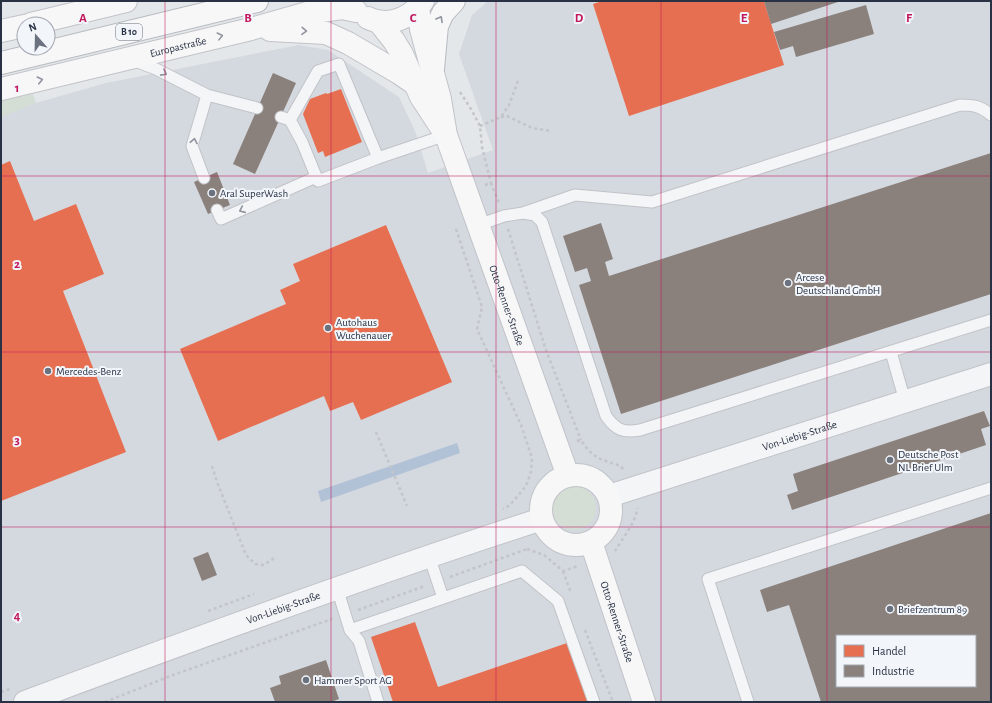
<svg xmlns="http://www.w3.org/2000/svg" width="992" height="703" font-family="'Alegreya Sans',sans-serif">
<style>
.built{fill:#d4d8df;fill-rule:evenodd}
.green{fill:#d4ded5}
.water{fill:#b1c1d6}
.shops{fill:#e76f51}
.industry{fill:#8a817c;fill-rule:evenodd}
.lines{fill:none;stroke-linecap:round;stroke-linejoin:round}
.lane-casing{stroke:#c1c3c8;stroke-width:13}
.street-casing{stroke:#c1c3c8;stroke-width:24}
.secondary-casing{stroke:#c1c3c8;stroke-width:24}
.highway-casing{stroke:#b6babf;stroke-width:24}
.path{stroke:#c3c5c9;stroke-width:2.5;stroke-dasharray:3 3;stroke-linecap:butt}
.lane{stroke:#f4f5f6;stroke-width:11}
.street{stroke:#f4f5f6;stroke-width:22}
.secondary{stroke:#f7f7f8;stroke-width:22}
.highway{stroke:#f7f7f8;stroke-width:22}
.oneway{stroke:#90949e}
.oneway2{stroke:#8e949e}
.grid{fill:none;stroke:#c2185b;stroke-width:1;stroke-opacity:0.55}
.poi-dot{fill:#6a717f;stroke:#f2f5f9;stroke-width:1.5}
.labels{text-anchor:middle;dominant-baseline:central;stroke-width:4;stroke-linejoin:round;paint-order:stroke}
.shield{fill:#f2f5f9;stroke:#656c7b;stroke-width:1}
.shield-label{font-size:10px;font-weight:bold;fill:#293245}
.street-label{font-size:11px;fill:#293245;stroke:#f2f5f9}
.poi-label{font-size:11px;fill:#293245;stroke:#f2f5f9;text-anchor:start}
.grid-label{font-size:13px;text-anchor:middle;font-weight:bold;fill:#c2185b;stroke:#f2f5f9;stroke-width:4;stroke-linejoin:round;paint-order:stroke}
</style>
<rect width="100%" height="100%" fill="#e4e7ea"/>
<path class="built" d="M488 1H991V702H1V110L36 103 106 83 299 45 328 50 399 97 415 131 428 173 493 150 459 54 472 15ZM837 636H975V686H837Z"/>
<path class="green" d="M33 94 36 103 1 117V101Z
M552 508a22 22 0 1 1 44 0a22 22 0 1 1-44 0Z"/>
<path class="water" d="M457 443 460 453 321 502 318 491Z"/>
<path class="shops" d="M602 1H764L784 65 629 116 593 4Z
M341 89 362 142 325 157 323 151 318 153 303 114 310 99 326 93 327 94Z
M10 161 34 221 76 204 104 274 63 291 126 452 1 501V165Z
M386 225 452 382 361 420 353 402 330 411 324 396 218 441 180 349 286 304 280 290 300 281 293 264Z
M415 622 438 687 570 642 591 702H393L371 637Z"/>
<path class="industry" d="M764 1H841L771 24Z
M866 5 874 34 796 57 793 46 780 50 774 32Z
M273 73 296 83 255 174 233 164Z
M991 153V294L621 414 579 285 591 281 587 268 575 272 563 236 601 223 613 259 605 262 609 276Z
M217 172 230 205 208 214 194 182Z
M984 411 990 426 981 429 986 445 792 510 787 495 798 491 793 474Z
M991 513V702H821L789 605 767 612 760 590ZM837 636H975V686H837Z
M208 552 217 575 202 581 193 558Z
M326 660 339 699 331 702H275L270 688 281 684 279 676Z"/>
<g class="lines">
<g class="lane-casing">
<path id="lane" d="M132 60 156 69 207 95 257 108
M281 117 290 120 302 142 318 181 378 158 446 135
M290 120 318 71 339 64 378 158
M204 178 192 146 207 95
M217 210 221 219 316 177
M523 213 535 215 542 222 606 416C616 430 623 433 640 430L991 320
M478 225 504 216 523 213 575 195 652 202 960 105C974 105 980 106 991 115
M891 352 905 401
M429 556 443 598
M337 588 350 630 359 641 378 702
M350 630 522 571 558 601 594 702
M748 702 708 579 991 488"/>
</g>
<g class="street-casing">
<g id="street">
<path id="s1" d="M609 496 991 374"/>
<path id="s2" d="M25 702C196 638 368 575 542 519"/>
</g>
</g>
<g class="secondary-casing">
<g id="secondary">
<path id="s3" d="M418 8 421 29 440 99 446 135 568 476"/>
<path d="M368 18C388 28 411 18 423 1"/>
<path d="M379 22 394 41 402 54 421 97 442 129"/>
<path d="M31 24 126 1"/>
<path d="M270 30 326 33 348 43 399 73 415 84"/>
<path d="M1 31 24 26"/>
<path id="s4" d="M1 89 251 29 307 13 342 8 356 11"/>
<circle cx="576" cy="510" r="35"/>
<path id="s5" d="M591 542 644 702"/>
</g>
</g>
<g class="highway-casing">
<path id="highway" d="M1 63 257 1
M433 69 437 26 443 13 454 1"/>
</g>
<path class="path" d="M460 92 471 109 480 126 482 147 491 183
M501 117 507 116 532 128 550 131
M480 126 501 117 509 105 518 81
M485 185 491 183 499 203
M456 229 482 307 477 329 521 425 532 458 531 472 526 486 510 505 503 509
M508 229 546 350 581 440
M376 432 407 506
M577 441 581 440C592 458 602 460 621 466L624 471
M212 466 217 482 246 555 255 564 264 565 274 558
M527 549 544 555 563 571 578 566
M615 551C622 539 637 521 637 508
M563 571 571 593
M450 577 527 549
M358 610 425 586
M208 611 254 594
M585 630 613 702
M1 692 10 689
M105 702 173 675 332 619"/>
<use href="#lane" class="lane"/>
<use href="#street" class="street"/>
<use href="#secondary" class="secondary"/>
<use href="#highway" class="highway"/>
</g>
<defs><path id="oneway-chevron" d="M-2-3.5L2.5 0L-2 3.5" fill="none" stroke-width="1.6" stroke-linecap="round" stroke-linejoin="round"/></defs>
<g class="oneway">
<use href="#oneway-chevron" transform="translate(440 19) rotate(-61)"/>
<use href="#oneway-chevron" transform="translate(304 31) rotate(3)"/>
<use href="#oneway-chevron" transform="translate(220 36) rotate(-14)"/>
<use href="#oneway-chevron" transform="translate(40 80) rotate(-13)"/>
</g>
<g class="oneway2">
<use href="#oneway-chevron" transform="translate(164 73) rotate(28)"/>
<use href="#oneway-chevron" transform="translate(194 141) rotate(-79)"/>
<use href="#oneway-chevron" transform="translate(242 210) rotate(156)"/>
</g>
<path class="grid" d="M165 1V702M331 1V702M496 1V702M661 1V702M827 1V702M1 176H991M1 352H991M1 527H991"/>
<g class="poi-dot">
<circle cx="212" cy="193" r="4"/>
<circle cx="788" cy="283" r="4"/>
<circle cx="328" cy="328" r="4"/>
<circle cx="48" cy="371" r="4"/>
<circle cx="890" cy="460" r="4"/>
<circle cx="890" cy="609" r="4"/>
<circle cx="306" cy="680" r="4"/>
</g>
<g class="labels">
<rect class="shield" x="116" y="24" width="26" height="16" rx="3"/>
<g class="shield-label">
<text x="129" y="32">B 10</text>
</g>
<g class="street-label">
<text stroke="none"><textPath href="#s4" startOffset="182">Europastraße</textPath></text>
<text stroke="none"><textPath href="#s3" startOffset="311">Otto-Renner-Straße</textPath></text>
<text stroke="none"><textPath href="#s1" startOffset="200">Von-Liebig-Straße</textPath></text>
<text stroke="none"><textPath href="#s2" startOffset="275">Von-Liebig-Straße</textPath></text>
<text stroke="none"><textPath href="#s5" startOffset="84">Otto-Renner-Straße</textPath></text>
</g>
<g class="poi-label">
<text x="220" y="193">Aral SuperWash</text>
<text x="796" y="277">Arcese<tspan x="796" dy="13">Deutschland GmbH</tspan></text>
<text x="336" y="322">Autohaus<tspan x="336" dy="13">Wuchenauer</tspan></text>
<text x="56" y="371">Mercedes-Benz</text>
<text x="898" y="454">Deutsche Post<tspan x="898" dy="13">NL Brief Ulm</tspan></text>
<text x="898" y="609">Briefzentrum 89</text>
<text x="314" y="680">Hammer Sport AG</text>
</g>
</g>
<g class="grid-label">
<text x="83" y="22">A</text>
<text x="248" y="22">B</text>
<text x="413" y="22">C</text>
<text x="579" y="22">D</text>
<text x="744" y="22">E</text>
<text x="909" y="22">F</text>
<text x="17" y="92">1</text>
<text x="17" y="268">2</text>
<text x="17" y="444">3</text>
<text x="17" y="620">4</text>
</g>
<rect width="992" height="703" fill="none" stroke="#293245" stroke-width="4"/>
<rect x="836" y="635" width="140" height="52" fill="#f2f5f9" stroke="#a2a7b1"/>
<rect x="844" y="645" width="20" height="12" fill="#e76f51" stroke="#a2a7b1"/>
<text x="872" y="655" font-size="12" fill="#293245">Handel</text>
<rect x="844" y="665" width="20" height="12" fill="#8a817c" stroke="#a2a7b1"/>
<text x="872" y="675" font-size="12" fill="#293245">Industrie</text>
<g transform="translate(36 36) rotate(340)"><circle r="19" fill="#f2f5f9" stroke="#a2a7b1"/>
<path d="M0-3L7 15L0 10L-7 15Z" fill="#6a717f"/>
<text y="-6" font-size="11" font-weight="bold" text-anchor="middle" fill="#293245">N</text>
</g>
</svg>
